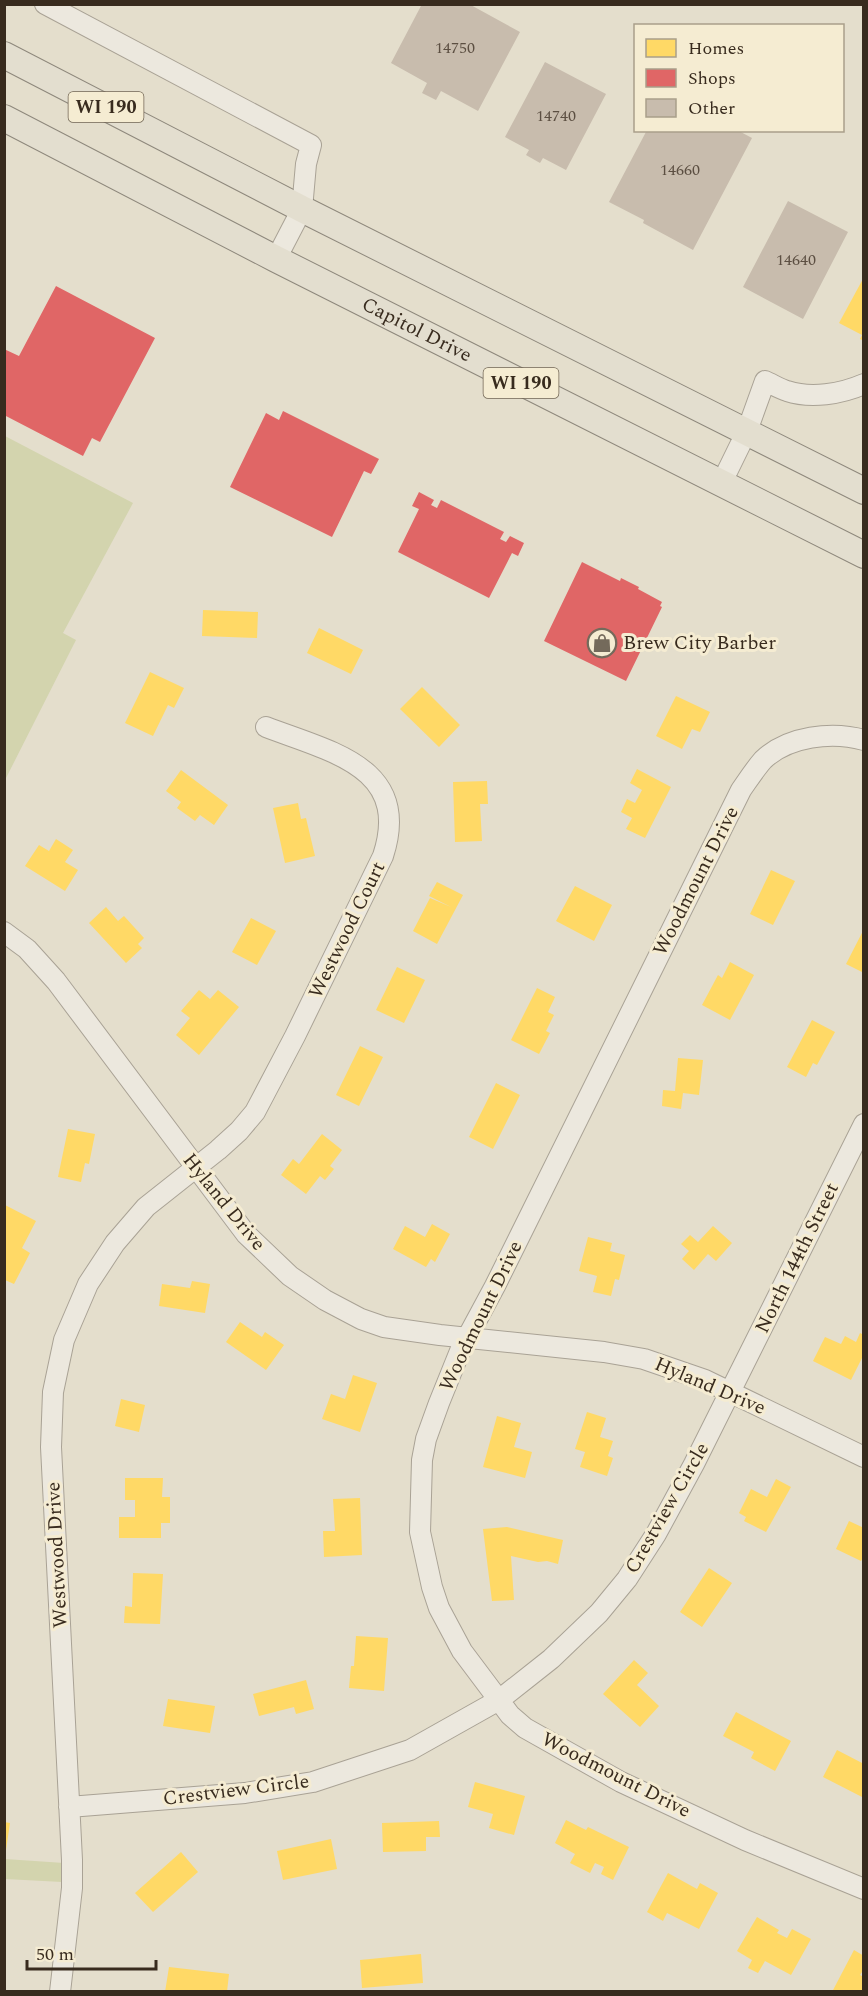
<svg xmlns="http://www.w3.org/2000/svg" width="868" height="1996" font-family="Spectral,serif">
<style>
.green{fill:#d3d4ae}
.homes{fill:#ffd966}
.shops{fill:#e06666}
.building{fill:#c8bcad}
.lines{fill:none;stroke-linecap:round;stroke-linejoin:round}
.minor-casing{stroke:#a9a295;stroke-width:22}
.major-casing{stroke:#8e887c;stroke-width:28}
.minor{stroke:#ece8de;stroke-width:20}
.major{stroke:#e3decf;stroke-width:26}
.labels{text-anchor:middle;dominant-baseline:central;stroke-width:6;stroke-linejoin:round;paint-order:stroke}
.number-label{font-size:16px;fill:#5c4f42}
.shield{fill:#f5ecd2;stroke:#716554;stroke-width:1.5}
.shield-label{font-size:18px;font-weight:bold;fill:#382b1e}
.street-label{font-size:20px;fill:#382b1e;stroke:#f5ecd2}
.poi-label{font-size:20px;fill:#382b1e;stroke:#f5ecd2;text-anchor:start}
</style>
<rect width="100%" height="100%" fill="#e4decc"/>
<path class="green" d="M5 436 133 503 63 633 76 640 5 780Z
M5 1859 64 1863 62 1882 5 1879Z"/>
<path class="homes" d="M864 277V341L860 339 862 335 839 323Z
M203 610 258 612 257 638 202 636Z
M319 628 363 650 351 674 307 653Z
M150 672 184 688 174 708 168 705 153 736 125 723Z
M422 687 460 725 439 747 400 709Z
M676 696 710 712 700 732 692 729 682 749 656 736Z
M637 769 671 787 645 838 626 829 632 818 621 812 627 799 635 803 642 790 630 783Z
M181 770 228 805 214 825 200 815 195 821 177 808 181 802 166 791Z
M487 781 488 804H480L482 841 455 842 453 782Z
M298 803 301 819 306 818 315 856 285 863 273 808Z
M56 839 73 850 65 862 78 870 65 891 25 866 39 845 49 851Z
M771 870 795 881 773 925 750 914Z
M437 882 463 895 437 944 413 931 430 898 451 907 429 896Z
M575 886 612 905 594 941 556 921Z
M106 907 118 921 124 916 144 938 138 944 142 948 126 963 89 923Z
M251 918 276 931 257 965 232 952Z
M864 929V973L846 964Z
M730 962 754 975 730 1020 702 1005 718 975 722 978Z
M397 967 425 980 404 1023 376 1010Z
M537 988 555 997 548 1012 554 1015 546 1031 550 1033 539 1054 511 1040Z
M199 990 210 999 218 990 239 1007 199 1055 176 1035 190 1018 181 1011Z
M812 1020 835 1032 817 1065 813 1063 806 1077 787 1067Z
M360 1046 383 1057 359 1106 336 1095Z
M678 1058 703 1060 699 1095 683 1093 681 1109 662 1106 663 1090 675 1091Z
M496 1083 520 1095 493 1149 469 1137Z
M68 1129 95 1134 89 1164 85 1163 81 1182 58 1177Z
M322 1134 342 1150 330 1166 334 1169 325 1180 320 1176 306 1194 281 1175 293 1159 299 1164Z
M5 1205 36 1221 22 1248 30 1253 14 1284 5 1280Z
M432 1224 450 1234 435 1262 431 1259 426 1267 393 1249 405 1226 425 1237Z
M713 1226 732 1243 716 1261 708 1254 694 1270 682 1259 689 1251 681 1244 690 1235 698 1242Z
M588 1237 612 1243 610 1251 625 1255 619 1280 615 1279 611 1296 593 1292 597 1276 579 1271Z
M192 1281 210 1284 205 1313 159 1306 162 1284 190 1288Z
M240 1322 262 1337 265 1332 284 1345 266 1370 226 1342Z
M860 1333 864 1335V1359L862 1358 851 1380 813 1361 825 1337 841 1344 845 1336 856 1342Z
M353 1375 377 1383 360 1432 322 1419 331 1394 345 1399Z
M121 1399 145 1405 139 1432 115 1426Z
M587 1412 606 1418 600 1437 613 1441 608 1456 613 1458 607 1476 580 1467 585 1452 575 1449Z
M497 1416 521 1423 514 1447 532 1452 525 1478 483 1467Z
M125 1478H163L162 1497H170V1523H161V1538H119V1517H135V1500H125Z
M776 1479 791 1487 766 1532 744 1521 746 1517 739 1513 751 1489 767 1497Z
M360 1498 362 1555 324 1557 323 1531H335L333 1499Z
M849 1521 864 1528V1556L861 1561 836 1549Z
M507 1527 563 1540 558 1564 547 1561 538 1562 511 1556 514 1600 492 1601 483 1529Z
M709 1568 732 1583 702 1627 680 1612Z
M133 1573 163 1574 160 1624 124 1623 125 1606 132 1607Z
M356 1636 388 1638 384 1691 349 1688 351 1666H354Z
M634 1660 648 1673 637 1685 659 1706 640 1727 603 1694Z
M306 1680 314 1709 296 1714 294 1707 259 1716 253 1694Z
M168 1699 215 1706 210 1733 163 1726Z
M736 1712 791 1741 775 1771 751 1758 754 1752 723 1736Z
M837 1750 864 1764V1798L823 1777Z
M475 1782 525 1796 514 1835 489 1828 493 1814 468 1807Z
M566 1820 586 1830 588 1827 629 1847 613 1880 601 1874 604 1867 595 1863 590 1873 570 1863 575 1854 555 1843Z
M439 1821 440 1837H426V1851L383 1852 382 1823Z
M4 1822 10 1823 6 1850 4 1849Z
M331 1839 337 1869 283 1880 277 1851Z
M181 1852 198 1872 153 1912 135 1893Z
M668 1873 697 1889 700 1883 718 1893 699 1929 667 1913 663 1921 647 1912Z
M757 1917 779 1930 777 1933 787 1938 792 1929 811 1939 791 1975 765 1961 758 1973 748 1968 752 1960 737 1951Z
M854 1950 864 1956V1969L860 1975 864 1977V1992H832Z
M421 1954 423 1983 362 1988 360 1960Z
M169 1967 229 1974 227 1992H165Z"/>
<path class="shops" d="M56 286 155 338 100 442 92 438 83 456 4 415V349L19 356Z
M283 411 379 459 371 474 364 471 332 537 230 487 266 413 279 420Z
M419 492 434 500 431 505 437 508 441 500 504 532 500 539 506 542 510 536 524 543 518 556 512 553 489 598 398 552 419 509 412 506Z
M582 562 620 581 621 578 639 587 638 589 662 602 660 606 662 607 626 681 544 641Z"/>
<path class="building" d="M422 4H469L520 32 478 111 441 91 436 100 422 93 427 83 391 63Z
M545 62 606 94 566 170 543 158 540 163 526 155 529 150 505 137Z
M647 130H737L752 138 693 250 643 223 644 220 609 202Z
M788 201 848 232 803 319 743 287Z"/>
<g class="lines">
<g class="minor-casing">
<path id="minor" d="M45 4 311 145 306 164 302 209 276 259
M721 484 747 431 765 381C772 384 780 389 787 391 811 399 841 394 864 384
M864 740C832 731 788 736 763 760 755 769 748 780 741 790L495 1286 460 1351 439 1403 426 1439 422 1460 420 1532 432 1587 439 1608 462 1651 510 1715 525 1728 621 1782 745 1840 864 1889
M4 932 27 949 56 981 246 1234 290 1276 325 1300 361 1319 384 1327 440 1335 604 1352 644 1359 705 1380 864 1457
M69 1807 245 1793 313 1782 410 1750 499 1700 551 1659 599 1613 627 1579 656 1534 694 1464 864 1124
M60 1992 72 1888V1860L51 1447 53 1392 64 1340 88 1284 115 1243 146 1207 218 1150 239 1131 255 1112 295 1036 383 856C412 767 331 752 266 727"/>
</g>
<g class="major-casing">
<g id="major">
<path d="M4 55 302 209 864 491"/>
<path id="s1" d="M4 118 276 259 864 555"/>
</g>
</g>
<use href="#minor" class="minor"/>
<use href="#major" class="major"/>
</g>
<defs>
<g id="shop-ring" transform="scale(1.5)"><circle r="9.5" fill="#f5ecd2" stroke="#746a5b" stroke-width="1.5"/><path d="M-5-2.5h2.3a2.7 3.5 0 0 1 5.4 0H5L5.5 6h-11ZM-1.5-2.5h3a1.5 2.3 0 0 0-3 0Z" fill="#746a5b"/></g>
</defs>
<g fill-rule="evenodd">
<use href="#shop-ring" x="602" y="643"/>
</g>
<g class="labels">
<g class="number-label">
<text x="455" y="48">14750</text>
<text x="556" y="116">14740</text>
<text x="680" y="170">14660</text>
<text x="796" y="260">14640</text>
</g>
<g class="shield">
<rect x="68.5" y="92" width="75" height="30" rx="4.5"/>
<rect x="483.5" y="368" width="75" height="30" rx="4.5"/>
</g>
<g class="shield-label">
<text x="106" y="107">WI 190</text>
<text x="521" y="383">WI 190</text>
</g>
<g class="street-label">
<text stroke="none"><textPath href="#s1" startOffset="464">Capitol Drive</textPath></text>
<text transform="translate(696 881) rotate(-63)">Woodmount Drive</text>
<text transform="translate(347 930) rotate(-64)">Westwood Court</text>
<text transform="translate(224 1202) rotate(51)">Hyland Drive</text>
<text transform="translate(797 1258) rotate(-64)">North 144th Street</text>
<text transform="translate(481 1316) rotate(-64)">Woodmount Drive</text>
<text transform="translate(710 1386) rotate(23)">Hyland Drive</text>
<text transform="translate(667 1508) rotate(-60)">Crestview Circle</text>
<text transform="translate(57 1555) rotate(-93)">Westwood Drive</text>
<text transform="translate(616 1775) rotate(27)">Woodmount Drive</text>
<text transform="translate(236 1790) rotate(-7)">Crestview Circle</text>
</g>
<g class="poi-label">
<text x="623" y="643">Brew City Barber</text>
</g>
</g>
<rect width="868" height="1996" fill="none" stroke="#382b1e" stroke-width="12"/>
<rect x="634" y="24" width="210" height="108" fill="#f5ecd2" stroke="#a99f8a" stroke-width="1.5"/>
<rect x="646" y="39" width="30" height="18" fill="#ffd966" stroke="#a99f8a" stroke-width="1.5"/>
<text x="688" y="54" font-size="18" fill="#382b1e">Homes</text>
<rect x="646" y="69" width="30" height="18" fill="#e06666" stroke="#a99f8a" stroke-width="1.5"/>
<text x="688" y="84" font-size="18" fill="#382b1e">Shops</text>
<rect x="646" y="99" width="30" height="18" fill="#c8bcad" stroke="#a99f8a" stroke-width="1.5"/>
<text x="688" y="114" font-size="18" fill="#382b1e">Other</text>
<path d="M27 1960v9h129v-9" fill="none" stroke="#382b1e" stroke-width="3"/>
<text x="36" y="1960" font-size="18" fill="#382b1e" stroke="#f5ecd2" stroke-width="4.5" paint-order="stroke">50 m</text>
</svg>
